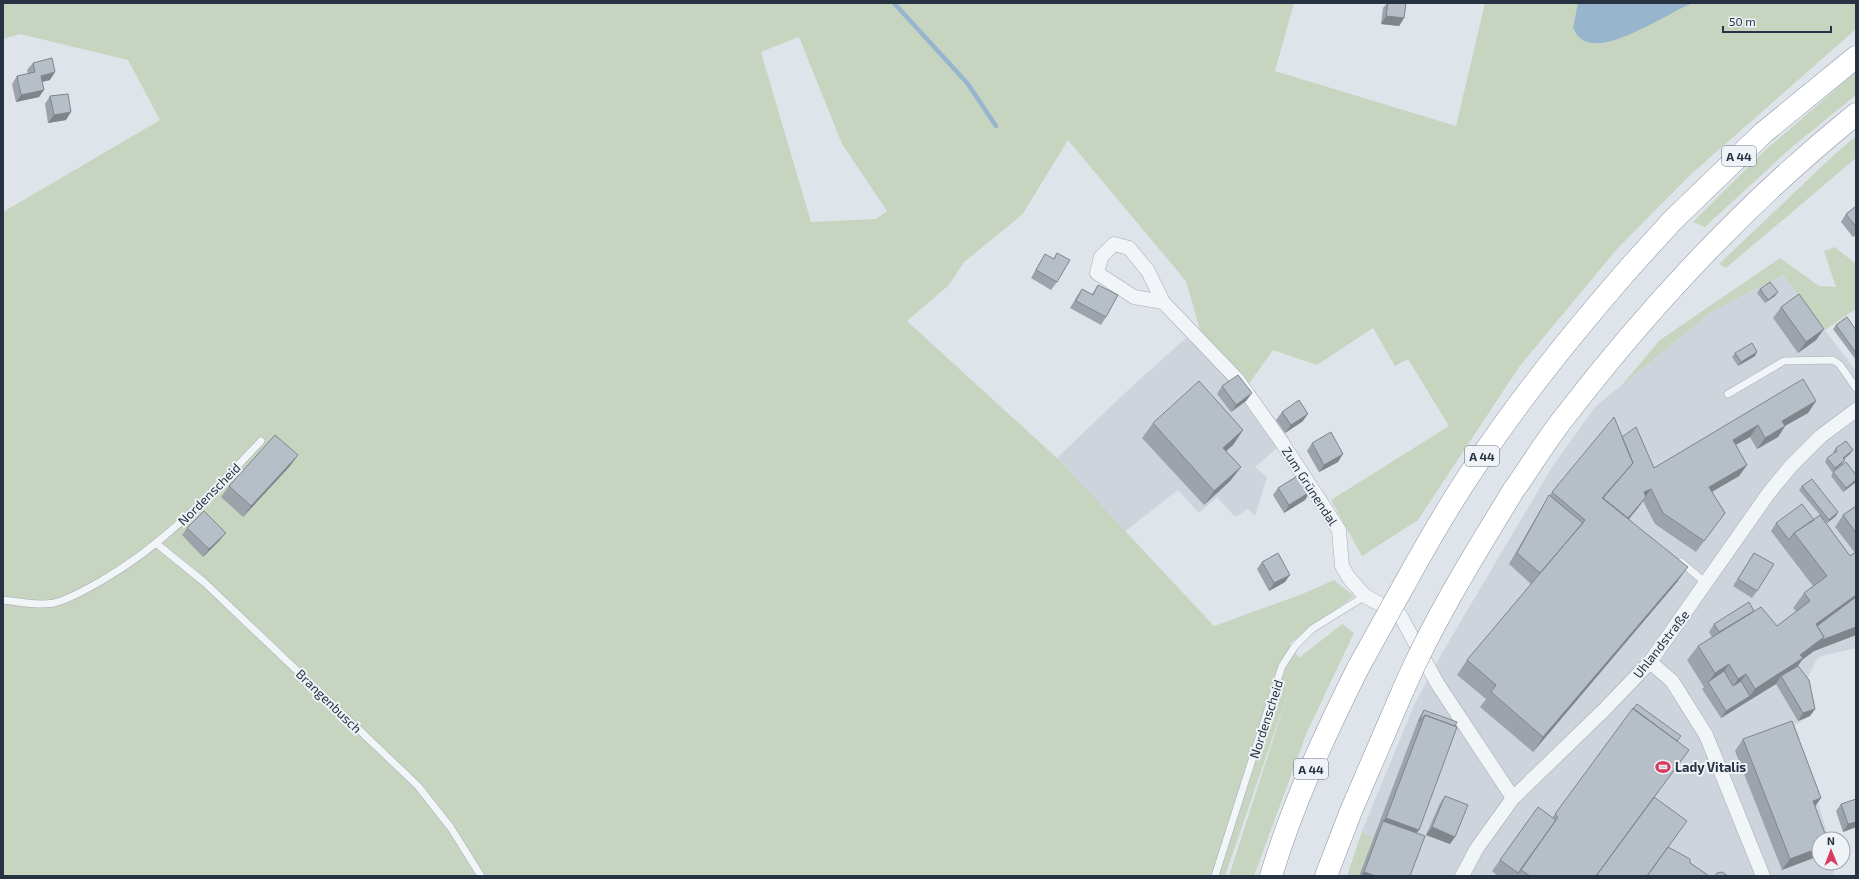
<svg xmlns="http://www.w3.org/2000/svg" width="1859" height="879" font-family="'Exo 2',sans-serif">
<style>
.built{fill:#cdd4dc}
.green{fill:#c7d4c0;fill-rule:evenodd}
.water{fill:#97b6cd}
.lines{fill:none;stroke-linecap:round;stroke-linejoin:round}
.stream{stroke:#97b6cd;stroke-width:4.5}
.lane-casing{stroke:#a4abb4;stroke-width:8}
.street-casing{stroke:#a4abb4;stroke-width:15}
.highway-casing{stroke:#8593a1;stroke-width:23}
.lane{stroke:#f2f5f8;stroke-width:7}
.street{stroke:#f2f5f8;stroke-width:14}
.highway{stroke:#fff;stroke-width:22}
.highway-bridge-casing{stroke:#8593a1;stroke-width:23;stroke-linecap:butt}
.highway-bridge{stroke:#fff;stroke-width:22}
.wall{fill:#9da3ab}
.shaded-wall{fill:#7f858b}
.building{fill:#b6bec7;stroke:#7f858b}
.labels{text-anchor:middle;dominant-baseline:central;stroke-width:4;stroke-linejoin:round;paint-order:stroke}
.shield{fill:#eff3f7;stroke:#636d78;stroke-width:1}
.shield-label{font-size:12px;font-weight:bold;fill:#273342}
.street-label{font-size:13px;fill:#273342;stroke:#eff3f7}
.poi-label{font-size:13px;font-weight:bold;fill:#273342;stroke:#eff3f7;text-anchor:start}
</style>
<rect width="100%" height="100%" fill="#dfe4ea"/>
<path class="built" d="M1783 275 1856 371V648L1818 657 1803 687 1810 716 1795 725 1829 839H1819V863H1835L1833 876H1359L1373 838 1362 831 1415 703 1442 653 1554 464 1595 407 1711 312Z
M1200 330 1248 385 1276 420 1289 438 1255 467 1267 477 1255 516 1248 509 1235 517 1217 497 1199 513 1178 490 1124 532 1057 458 1126 392 1187 337Z"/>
<path class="green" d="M3 3H1294L1275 71 1456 126 1485 3H1856V29L1689 176 1616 250 1519 367 1418 520 1362 556 1331 500 1449 426 1408 359 1395 366 1373 328 1317 365 1273 350 1248 385 1200 330 1186 281 1068 140 1022 215 964 262 949 285 907 321 1057 458 1214 626 1300 595 1334 580 1354 596 1289 644 1299 658 1342 624 1354 633 1307 732 1254 876H1229L1289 690 1225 876H3V212L160 120 128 60 20 34 3 39ZM799 37 842 144 887 211 876 219 811 222 761 52Z
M1856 72V95L1792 147 1705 227 1693 222 1762 153Z
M1856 136V158L1726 268 1719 264 1835 154Z
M1835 247 1856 264V309L1825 330 1783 275 1711 312 1621 386 1660 340 1780 258 1819 286 1836 287 1824 251Z
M1362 831 1373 838 1359 876H1347Z"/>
<path class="water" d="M1578 3H1693C1668 12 1603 59 1580 38 1577 36 1575 31 1573 28Z"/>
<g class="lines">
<path class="stream" d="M894 3 968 84 996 126"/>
<g class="lane-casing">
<path id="lane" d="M1728 394 1784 361 1833 360 1840 365 1856 388
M157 544 204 582 418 786 451 828 481 876
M1681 562 1706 583
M3 600C19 602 38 606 54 603 71 599 86 589 101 581 164 545 211 494 261 441
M1215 876 1282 666 1295 646 1312 629 1365 596"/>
</g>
<g class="street-casing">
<path id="street" d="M1163 302 1148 271 1129 248 1114 244 1101 257 1097 273 1134 297 1163 302 1237 379 1281 441 1339 530 1342 566 1349 578 1365 596 1400 615 1437 683 1513 798
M1650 662 1672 681 1706 735 1763 876
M1462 876 1477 848 1513 798 1604 710 1650 662 1768 494 1791 466 1821 436 1856 410"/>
</g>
<g class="highway-casing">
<path id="highway" d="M1632 265 1673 220 1763 133 1856 57
M1513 491C1530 467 1545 442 1563 419 1649 307 1746 203 1856 114
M1271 876C1293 803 1325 734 1359 666
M1326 876 1351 811 1404 688"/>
</g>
<use href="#lane" class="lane"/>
<use href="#street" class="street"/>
<use href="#highway" class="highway"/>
<g class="highway-bridge-casing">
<path id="highway-bridge" d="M1359 666C1397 599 1432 530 1476 465 1523 394 1576 329 1632 265
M1404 688C1434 619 1474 555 1513 491"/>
</g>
<use href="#highway-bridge" class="highway-bridge"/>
</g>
<path class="wall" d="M1387 3H1404V18L1399 26 1381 24 1383 8Z
M33 63 50 80 42 82 39 97 16 102 12 84 17 76 28 74 27 70Z
M50 96 66 120 48 123 45 104Z
M1856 206V235L1853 237 1841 222 1846 214Z
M1057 253V282L1051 290 1031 278 1040 262 1045 254 1053 259Z
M1098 285 1106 317 1101 325 1070 308 1077 296 1082 289 1092 294Z
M1760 289 1775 296 1765 303 1757 293Z
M1781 307 1824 329 1816 340 1798 353 1773 318Z
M1836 325 1856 330V360L1833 329Z
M1735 353 1755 356 1738 366 1732 357Z
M1222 386 1252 393 1246 401 1231 412 1217 394Z
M1816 401 1808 413 1785 426 1778 437 1757 449 1750 437 1735 445 1747 465 1739 476 1712 492 1725 513 1696 552 1655 524 1643 501 1629 519 1677 582 1533 752 1480 707 1486 699 1457 675 1467 660 1531 584 1509 564 1542 507 1552 492 1622 437 1654 468Z
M1282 412 1303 421 1285 433 1276 420Z
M1153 423 1243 430 1233 445 1226 451 1241 467 1230 481 1204 505 1142 438Z
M1312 443 1338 462 1319 472 1307 451Z
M1836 448 1850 454 1844 459 1845 460 1842 464 1832 472 1825 462 1827 458 1834 453 1833 452Z
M298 455 290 466 243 517 221 497 229 486Z
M1833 472 1856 475V482L1843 492 1831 476Z
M1802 486 1836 516 1826 523 1850 556 1855 553 1835 527 1843 515 1856 506V635L1814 651 1802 660 1798 666 1815 709 1810 716 1798 721 1776 684 1721 718 1702 689 1704 687 1687 660 1698 646 1712 637 1709 632 1714 624 1754 611 1777 626 1796 611 1793 608 1804 593 1813 586 1771 531 1776 523 1814 520 1820 515 1799 490Z
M1278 488 1310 492 1305 500 1284 513 1273 495Z
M187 528 220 540 203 557 182 535Z
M1754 553 1757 591 1752 598 1733 586Z
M1262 562 1285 582 1269 591 1257 569Z
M1637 704 1677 741 1678 764 1654 797 1668 847 1709 876H1498L1492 871 1538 807 1552 818Z
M1424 710 1416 833 1410 876H1359L1419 718Z
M1743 739 1821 798 1815 806 1827 839 1782 870 1735 751Z
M1445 796 1450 844 1426 835 1440 803Z
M1841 804 1856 827 1843 832 1836 811Z"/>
<path class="shaded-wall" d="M1386 16 1404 18 1399 26 1381 24Z
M55 72 50 80 36 83 41 76Z
M44 90 39 97 16 102 21 95Z
M71 112 66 120 48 123 54 115Z
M1778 292 1775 296 1765 303 1768 300Z
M1824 329 1816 340 1798 353 1806 342Z
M1757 352 1755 356 1738 366 1741 362Z
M1252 393 1246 401 1231 412 1236 405Z
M1816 401 1808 413 1774 432 1782 421Z
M1308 414 1303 421 1285 433 1291 425Z
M1758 425 1750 437 1725 451 1733 440Z
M1785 426 1778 437 1757 449 1765 438Z
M1243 430 1233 445 1213 463 1223 448Z
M1853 450 1850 454 1840 462 1843 458Z
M1343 454 1338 462 1319 472 1324 465Z
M298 455 290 466 243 517 251 506Z
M1845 460 1842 464 1832 472 1835 468Z
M1747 465 1739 476 1701 498 1709 487Z
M1241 467 1230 481 1204 505 1214 491Z
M1856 480V482L1843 492 1846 488Z
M1651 489 1643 500 1644 492Z
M1310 492 1305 500 1284 513 1289 505Z
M1646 497 1638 508 1617 533 1625 522Z
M1838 512 1836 516 1826 524 1829 520Z
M226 533 220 540 203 557 209 549Z
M1688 567 1677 582 1533 752 1543 737Z
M1290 575 1285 582 1269 591 1274 583Z
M1856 595V602L1816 632V624Z
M1856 627V635L1814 651 1802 660 1793 673 1781 676 1776 684 1745 703 1755 689 1824 637Z
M1729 664 1719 679 1708 683 1715 673Z
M1746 674 1736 689 1728 694 1738 679Z
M1750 696 1745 703 1721 718 1726 711Z
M1815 709 1810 716 1798 721 1803 713Z
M1689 750 1678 764 1596 876Z
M1821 798 1813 809V801Z
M1386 818 1419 830 1408 844 1383 821Z
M1856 822V827L1843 832 1848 824Z
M1432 827 1455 837 1450 844 1426 835Z
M1819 848V856L1782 870 1790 859Z
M1364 872 1376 876H1361Z"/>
<path class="building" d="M1388 3H1406L1404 18 1386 16Z
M52 58 55 72 41 76 44 90 21 95 17 76 35 72 33 63Z
M68 94 71 112 54 115 50 96Z
M1855 207 1856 208V227L1846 214Z
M1057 253 1070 260 1057 282 1036 270 1045 254 1054 259Z
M1770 282 1778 292 1768 300 1760 289Z
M1098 285 1118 295 1106 317 1076 301 1082 289 1093 295Z
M1799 294 1824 329 1806 342 1781 307Z
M1847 317 1856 330V353L1836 325Z
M1752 343 1757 352 1741 362 1735 353Z
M1238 375 1252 393 1236 405 1222 386Z
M1803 379 1816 401 1782 421 1785 426 1765 438 1758 425 1733 440 1747 465 1709 487 1725 513 1704 541 1663 513 1651 489 1644 492 1646 497 1628 518 1603 498 1633 463 1622 437 1636 427 1654 468Z
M1199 381 1243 430 1223 448 1241 467 1214 491 1153 423Z
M1299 400 1308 414 1291 425 1282 412Z
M1614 417 1633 463 1602 498 1688 567 1543 737 1491 692 1496 685 1467 660 1585 520 1552 492Z
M1331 432 1343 454 1324 465 1312 443Z
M275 435 298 455 251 506 229 486Z
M1846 441 1853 450 1843 458 1845 460 1835 468 1827 458 1837 451 1836 448Z
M1846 462 1856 475V480L1846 488 1833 472Z
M1299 475 1310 492 1289 505 1278 488Z
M1812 479 1838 512 1829 520 1802 486Z
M1549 495 1583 523 1540 573 1517 553Z
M1802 504 1814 520 1794 533 1789 540 1776 523Z
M1856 506V533L1843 515Z
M204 511 226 533 209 549 187 528Z
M1820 515 1850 556 1856 552V595L1816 624 1824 637 1800 655 1803 658 1755 689 1746 674 1738 679 1729 664 1715 673 1698 646 1761 607 1777 626 1810 601 1804 593 1827 576 1794 533Z
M1278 553 1290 575 1274 583 1262 562Z
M1754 553 1774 564 1757 591 1738 579Z
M1856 597V627L1822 640 1824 637 1817 626Z
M1749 602 1754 611 1719 632 1714 624Z
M1798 666 1809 680 1815 709 1803 713 1781 676Z
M1724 671 1733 686 1741 681 1750 696 1726 711 1708 682Z
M1637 704 1681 736 1677 741 1633 709Z
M1633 708 1689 750 1596 876H1530L1521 870 1558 817 1555 814Z
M1424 710 1457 722 1455 726 1425 715 1419 722Z
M1425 715 1457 727 1419 830 1386 818Z
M1792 721 1821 798 1813 801 1827 839H1819V848L1790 859 1743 739Z
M1445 796 1468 805 1455 837 1432 827Z
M1654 797 1687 821 1647 876H1596Z
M1856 799V822L1848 824 1841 804Z
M1538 807 1556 820 1518 873 1500 860Z
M1383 821 1425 836 1410 876H1376L1364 872Z
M1668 847 1690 859V863L1709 876H1647Z
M1722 872 1728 876H1715L1717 873Z"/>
<defs>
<g id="stadium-bare" transform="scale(1.2)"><path d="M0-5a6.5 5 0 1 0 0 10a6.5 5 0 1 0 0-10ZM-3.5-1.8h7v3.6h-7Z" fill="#d93a60" stroke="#eff3f7" stroke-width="2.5" paint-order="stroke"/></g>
</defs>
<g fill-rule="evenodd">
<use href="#stadium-bare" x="1663" y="767"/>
</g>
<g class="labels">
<g class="shield">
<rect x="1722" y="146" width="34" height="20" rx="3"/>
<rect x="1465" y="446" width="34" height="20" rx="3"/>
<rect x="1294" y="759" width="34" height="20" rx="3"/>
</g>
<g class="shield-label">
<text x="1739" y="156">A 44</text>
<text x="1482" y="456">A 44</text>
<text x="1311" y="769">A 44</text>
</g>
<g class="street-label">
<text transform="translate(1310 486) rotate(57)">Zum Grünendal</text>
<text transform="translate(209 494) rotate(-45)">Nordenscheid</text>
<text transform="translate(1661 644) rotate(-52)">Uhlandstraße</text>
<text transform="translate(329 701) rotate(44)">Brangenbusch</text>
<text transform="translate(1266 719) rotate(-72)">Nordenscheid</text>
</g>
<g class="poi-label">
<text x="1675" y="767">Lady Vitalis</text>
</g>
</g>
<rect width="1859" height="879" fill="none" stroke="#273342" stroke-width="8"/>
<g transform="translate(1831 851) rotate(359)"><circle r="19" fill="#eff3f7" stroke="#9fa6af"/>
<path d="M0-3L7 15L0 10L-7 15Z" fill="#d93a60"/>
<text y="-6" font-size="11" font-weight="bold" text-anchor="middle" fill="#273342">N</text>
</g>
<path d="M1723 26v6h108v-6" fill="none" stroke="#273342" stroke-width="2"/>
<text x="1729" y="26" font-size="12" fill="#273342" stroke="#eff3f7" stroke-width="3" paint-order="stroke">50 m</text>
</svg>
